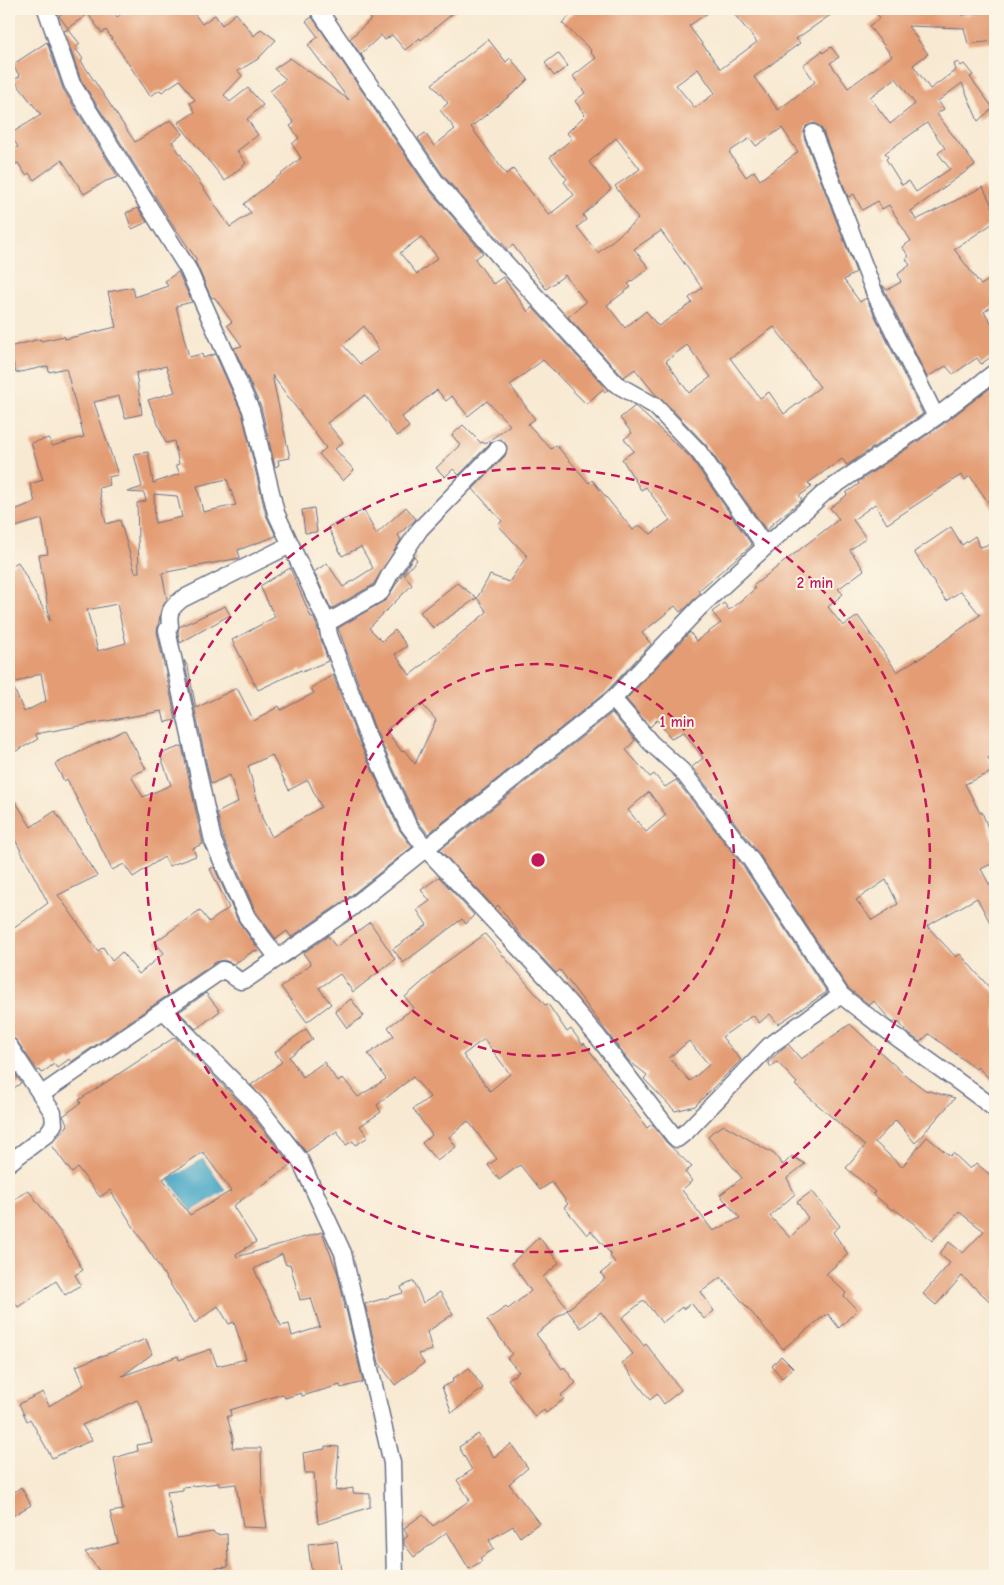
<svg xmlns="http://www.w3.org/2000/svg" width="1004" height="1585" font-family="'Comic Neue',sans-serif">
<style>
.water{fill:#49a9c8;stroke:#326c93}
.building{fill:#e39c73;fill-rule:evenodd}
.lines{fill:none;stroke-linecap:round;stroke-linejoin:round}
.minor-casing{stroke:#687087;stroke-width:19}
.minor{stroke:#fff;stroke-width:16}
.ring{fill:none;stroke:#c2185b;stroke-width:2.5;stroke-dasharray:9 6}
.centre{fill:#c2185b;stroke:#fcf5e5;stroke-width:2.5}
.ring-label{font-size:15px;text-anchor:middle;font-weight:bold;fill:#c2185b;stroke:#fcf5e5;stroke-width:4;stroke-linejoin:round;paint-order:stroke}
</style>
<rect width="100%" height="100%" fill="#fcf5e5"/>
<filter id="ink" filterUnits="userSpaceOnUse"><feTurbulence type="fractalNoise" baseFrequency=".02" numOctaves="2"/><feDisplacementMap in="SourceGraphic" scale="10" xChannelSelector="R" yChannelSelector="G"/><feConvolveMatrix kernelMatrix="1 2 1 2 8 2 1 2 1" color-interpolation-filters="sRGB"/></filter>
<filter id="wash" filterUnits="userSpaceOnUse"><feTurbulence type="fractalNoise" baseFrequency=".0096" numOctaves="4" result="noise"/><feDisplacementMap in="SourceGraphic" scale="20" xChannelSelector="R" yChannelSelector="G"/><feGaussianBlur stdDeviation="1.12" result="paint"/><feColorMatrix in="noise" values="0 0 0 0 0 0 0 0 0 0 0 0 0 0 0 0 0 1.4 0 .05"/><feComposite in="paint" operator="in"/></filter>
<g filter="url(#wash)">
<rect width="100%" height="100%" fill="#f8e9d2"/>
<path class="water" d="M203 1159 225 1190 192 1211 169 1180Z"/>
<g id="blocks">
<path class="building" d="M57 9H111L117 17 129 9H191L202 24 215 15 222 25 236 13 254 36 261 29 276 40 258 59 238 71 242 76 224 95 230 102 248 88 263 105 247 119 258 135 237 151 246 163 225 181 178 123 195 112 190 103 195 100 180 80 162 92 160 90 150 96 106 30 102 33 88 14 68 28 59 16 61 14Z
M367 9H458L421 40 420 38 405 50 392 35 385 40 381 35 361 54 365 61 350 39 371 19 370 18 372 16Z
M577 9H713L689 26 720 68H722L757 42 730 9H839L796 39 800 43 754 77 778 110 815 82 803 65 822 51 823 53 831 47 839 57 830 63 848 88 892 56 869 26 880 18 874 9H962V15L995 12V41L968 44 964 28 908 26 928 54 913 65 930 89 956 70 954 64 958 62 961 66 964 64 973 75 970 77 993 108 978 121 962 83 938 101 944 109 937 114 975 165 911 211 916 220 983 187 995 212V222L954 249 981 285 995 276V304L984 312 995 328V354L981 364 977 358 953 374 946 366 927 377 882 285 887 290 901 282 898 274 910 265 906 259 909 256 902 247 911 241 889 205 882 209 878 201 862 210 854 194 848 197 822 129 815 123 806 126 804 137 856 272 844 280 860 302 866 298 923 414 847 465 842 459 808 483 812 487 799 496 802 500 773 523 767 531 706 445 662 399 655 394 635 369 624 377 622 376 568 317 586 302 565 275 546 289 513 245 507 249 443 175 418 138 425 133 434 146 455 129 440 110 448 103 432 84 488 39 506 62 510 58 528 79 517 90 471 127 506 174 513 169 549 215 574 195 564 182 567 179 550 157 572 139 567 133 585 115 575 101 585 93 573 76 596 58 590 52 591 50 562 23ZM698 69 715 93 695 108 676 85ZM896 78 915 104 890 124 870 97ZM927 123 945 148 938 153 950 169 916 192 909 181 902 185 886 159 888 157 885 153ZM782 128 798 152 760 180 754 171 746 177 729 152 750 138 756 146ZM616 138 640 169 615 186 638 219 598 253 577 227 586 220 583 215 611 189 589 162ZM661 231 702 288 689 298 692 303 660 325 658 326 646 311 625 328 607 305 631 287 628 284 649 268 634 249ZM774 327 820 387 784 414 769 392 760 398 730 358ZM687 345 711 377 689 393 666 361Z
M312 17 427 187 483 253 475 259 493 284 503 277 528 312 532 307 608 390 605 392 603 389 586 404 543 360 510 385 535 419 528 424 551 449 556 445 589 483 592 480 633 530 639 525 651 534 670 520 646 487 641 490 622 459 634 451 624 439 632 433 620 418 635 406 691 458 752 545 698 591 700 593 687 607 680 612 675 606 642 633 651 644 606 692 428 834 417 820 375 729 338 628 386 600 414 556 417 560 404 574 412 585 369 628 382 641 395 630 407 646 395 654 410 675 487 612 477 598 433 628 420 612 457 583 477 598 490 575 509 582 527 556 498 525 502 521 473 489 505 456 507 446 501 439 491 442 459 475 453 469 445 477 436 468 460 445 452 435 463 425 481 443 483 442 485 444 510 425 487 401 468 416 452 396 446 401 437 390 402 417 409 427 397 436 365 395 327 423 343 442 335 449 354 470 343 481 319 454 326 448 272 375 290 458 278 460 279 465 275 467 261 407 234 348 242 346 227 325 232 322 215 298 211 297 195 261 197 260 173 225 81 80 64 31 68 29 80 44 75 48 83 59 81 61 135 142 171 120 183 134 172 142 230 227 251 213 244 204 301 158 292 144 299 138 290 126 294 123 270 91 286 79 274 69 290 58 349 100 308 45 318 37 306 21ZM421 237 438 258 417 274 400 253ZM364 326 379 350 360 364 343 345ZM422 704 436 720 415 764 404 750 402 752 386 730Z
M47 42 63 89 118 177 106 181 84 194 62 160 34 180 29 173 26 175 18 163 9 167V151L18 147 10 134 41 115 14 80 20 76 12 65Z
M558 53 568 66 554 76 545 63Z
M138 208 147 222 132 229 126 213Z
M178 272 192 302 176 306 189 357 202 354 203 358 215 354 242 413 266 515 276 536 238 550 240 558 162 573 167 599 161 610 157 632 176 720 165 722 162 711 35 734 38 739 9 755V567L18 562 50 621 39 555 48 554 42 519 9 529V512L35 502 30 484 43 480 31 443 49 438 52 446 84 437 66 368 49 372 48 366 16 373 9 347 40 339 41 341 64 336 65 339 116 327 108 292 133 287 135 297 168 286 165 281ZM166 366 175 392 148 400 166 443 174 441 179 464 176 465 180 474 153 483 148 452 134 454 142 487 127 492 144 493 146 501 137 503 139 572H135L120 520 106 524 99 488 110 485 108 477 118 475 94 402 119 396 125 418 142 414 136 373ZM227 479 236 505 203 512 197 486ZM154 494 177 496 182 517 155 523ZM117 604 126 643 98 651 87 610ZM41 673 46 701 24 712 12 684Z
M995 384V512L970 476 965 480 961 475 887 524 875 504 853 520 866 538 850 550 864 570 838 589 843 594 828 607 843 626 858 616 897 672 917 659 918 660 980 615 961 591 946 601 914 552 951 527 962 545 975 536 980 547 995 543V755L988 758 994 771 965 784 980 813 982 812 992 839 995 838V862L981 869 995 895V932L977 898 927 926 956 957 960 954 995 994V1085L978 1067 976 1069 929 1034 920 1042 908 1033 897 1020 894 1023 891 1021 874 1001 870 1005 848 988 759 854 692 767 703 758 684 732 671 738 657 720 650 727 626 699 690 632 696 641 721 623 712 612 724 603 729 610 755 589 753 586 839 519 830 508 847 495 846 493 859 484 858 482 942 425ZM886 880 898 904 872 920 856 900Z
M406 507 416 519 398 535 401 540 373 585 331 609 314 572 327 563 343 587 373 568 361 547 342 556 328 527 364 510 376 534Z
M314 508 317 532 305 533 302 510Z
M290 568 311 617H313L317 626 328 661 302 672 301 670 258 690 232 640 275 617 260 586Z
M225 606 230 615 180 643 178 632 179 627Z
M184 660 188 667 196 708 237 688 254 721 279 706 281 710 314 693 311 688 333 675 357 737 399 829 412 847 344 901 291 937 287 931 276 939 256 912 223 838 217 813 238 802 230 775 211 784ZM272 755 289 790 308 780 321 807 272 837 262 818 248 766Z
M612 713 635 740 626 750 650 777 654 774 665 787 676 780 743 866 827 992 778 1024 770 1014 759 1023 753 1015 722 1037 741 1060 695 1106 675 1111 644 1079 647 1075 628 1060 560 970 556 973 519 933 498 905 495 908 440 850ZM649 792 666 815 646 832 628 810ZM689 1041 709 1065 690 1081 669 1058Z
M125 730 146 769 131 776 143 797 171 785 160 754 182 746 203 844 193 848 196 856 169 866 164 857 133 877 124 864 112 870 67 779 64 781 55 764Z
M9 791 31 827 55 811 97 876 58 895 98 951 103 947 112 961 122 952 139 974 164 953 155 942 200 910 209 922 229 908 210 869 214 867 238 921 259 950 256 952 255 950 234 964 224 960 216 962 71 1062 69 1059 57 1068 54 1064 42 1073 40 1070 38 1071 17 1041 9 1036V932L48 903 9 828Z
M439 877 474 915 466 924 462 919 403 963 393 949 427 925 417 910 430 901 421 890Z
M370 922 395 959 353 992 340 974 319 988 331 1004 307 1022 281 987 311 964 303 953 328 936 336 947Z
M485 934 545 1005 548 1004 567 1032 571 1029 583 1045 584 1043 647 1128 652 1124 666 1142 692 1167 685 1172 692 1181 682 1190 713 1231 740 1218 720 1195 742 1178 708 1137 712 1132 724 1125 774 1154 783 1165 792 1156 805 1164 787 1178 795 1194 770 1216 790 1238 808 1218 797 1202 812 1191 840 1226 833 1232 848 1254 826 1274 846 1293 844 1296 857 1310 839 1328 828 1314 826 1316 825 1315 783 1349 721 1277 701 1292 714 1311 704 1319 691 1303 683 1309 682 1307 662 1323 644 1300 622 1318 644 1346 646 1344 681 1390 664 1404 657 1394 650 1400 622 1363 633 1354 601 1312 581 1328 567 1310 605 1279 601 1273 615 1262 610 1256 611 1254 591 1231 587 1235 564 1207 568 1204 552 1182 540 1190 520 1165 499 1180 488 1165 497 1159 468 1121 449 1137 456 1147 437 1161 422 1143 432 1135 413 1109 430 1097 413 1077 377 1105 381 1112 360 1126 368 1137 356 1145 353 1141 346 1145 337 1131 306 1152 251 1085 282 1062 275 1052 306 1029 313 1039 289 1057 303 1077 324 1062 338 1082 343 1078 358 1097 386 1079 368 1054 394 1036 388 1027 414 1008 405 997 442 965ZM484 1039 510 1074 490 1091 463 1055Z
M206 993 220 1011 196 1029 179 1012Z
M351 999 364 1016 347 1028 335 1011Z
M850 1024 904 1074 925 1090 955 1098 915 1143 896 1120 875 1142 902 1167 927 1137 950 1156 953 1153 970 1169 976 1163 995 1179V1306L962 1276 936 1305 923 1294 950 1263 939 1254 949 1242 963 1253 984 1231 959 1212 932 1241 913 1223 894 1209 892 1210 873 1194 875 1192 846 1168 865 1146 795 1085 797 1083 777 1062 771 1067 768 1062 788 1044 801 1059Z
M175 1037 248 1111 291 1165 233 1206 256 1242 236 1254 237 1257 322 1232 338 1274 345 1307 343 1308 346 1309 363 1382 341 1388 340 1385 302 1396 301 1393 285 1398 283 1394 230 1410 231 1416H227L233 1438 232 1448H261L262 1492 267 1528 243 1527 236 1484 219 1486V1483L183 1487V1490L167 1492 177 1538 213 1532 217 1535 227 1534 228 1567 215 1568V1576H103L85 1552 118 1543 110 1512 123 1510 114 1458 138 1451 137 1445 152 1442 141 1406 137 1400 82 1425 92 1440 52 1458 30 1419 27 1421 19 1404 43 1392 49 1406 84 1385 76 1366 146 1339 152 1354 122 1376 178 1356 179 1360 211 1349 217 1366 246 1359 234 1322 229 1324 218 1306 195 1323 110 1190 100 1197 78 1168 72 1173 51 1144 68 1125 63 1116 81 1103 79 1100ZM203 1152 231 1191 190 1215 163 1179ZM282 1254 286 1265 290 1264 300 1300 311 1298 320 1327 292 1336 289 1324 281 1326 254 1269Z
M9 1064 21 1083 14 1088 9 1080Z
M28 1190 61 1233 83 1270 75 1275 81 1285 65 1295 56 1281 18 1307 9 1294V1203Z
M539 1237 559 1263 543 1277 568 1309 536 1334 562 1369 564 1367 576 1383 561 1395 564 1399 546 1413 544 1410 535 1417 508 1379 519 1372 507 1358 512 1354 487 1320 506 1307 508 1309 531 1291 512 1263Z
M414 1281 423 1303 440 1292 453 1314 427 1332 432 1350 418 1354 424 1363 395 1385 379 1363 365 1304 403 1293 401 1287Z
M781 1356 793 1368 782 1378 772 1366Z
M469 1368 483 1388 452 1413 442 1387 453 1382 452 1379Z
M478 1434 494 1457 511 1444 528 1468 509 1484 539 1523 520 1537 513 1526 489 1540 494 1549 480 1558 482 1561 469 1569 447 1532 414 1557 404 1544V1539L408 1536 404 1528 423 1514 433 1526 470 1500 457 1480 472 1470 459 1447Z
M325 1446 339 1447 336 1491 353 1488V1493L370 1494V1507L318 1524 314 1473H305L303 1453 325 1449Z
M21 1487 31 1505 9 1518V1496Z
M337 1541 341 1572 312 1576 308 1544Z"/>
</g>
</g>
<g filter="url(#ink)">
<use href="#blocks" fill-opacity="0" stroke="#687087" stroke-width="1"/>
<g class="lines">
<g class="minor-casing">
<path id="minor" d="M46 9 72 84 188 269 251 410 276 513 327 623 329 635 366 733 408 825 427 850 551 982 598 1037 673 1135 677 1139 687 1131 769 1046 841 995C891 1036 945 1070 995 1109
M318 9 435 181 499 256 616 384 655 406 699 452 765 546 772 539
M813 133 875 294 936 417
M327 623 381 592 390 574 420 529 498 449
M613 699 651 743 682 771 751 860 841 995
M277 957 247 917 213 841 167 630 170 626C168 611 171 608 182 599L290 545
M164 1011 256 1104 300 1160 343 1253 392 1463 395 1576
M9 1046 53 1113 54 1124 47 1134 9 1163
M42 1094 222 970C230 971 234 979 241 981L247 979 350 909 613 699 700 607 824 493 936 417 995 372"/>
</g>
<use href="#minor" class="minor"/>
</g>
</g>
<g class="ring">
<circle cx="538" cy="860" r="196"/>
<circle cx="538" cy="860" r="392"/>
</g>
<circle cx="538" cy="860" r="8" class="centre"/>
<g class="ring-label">
<text x="815" y="588">2 min</text>
<text x="677" y="727">1 min</text>
</g>
<rect width="1004" height="1585" fill="none" stroke="#fcf5e5" stroke-width="30"/>
</svg>
